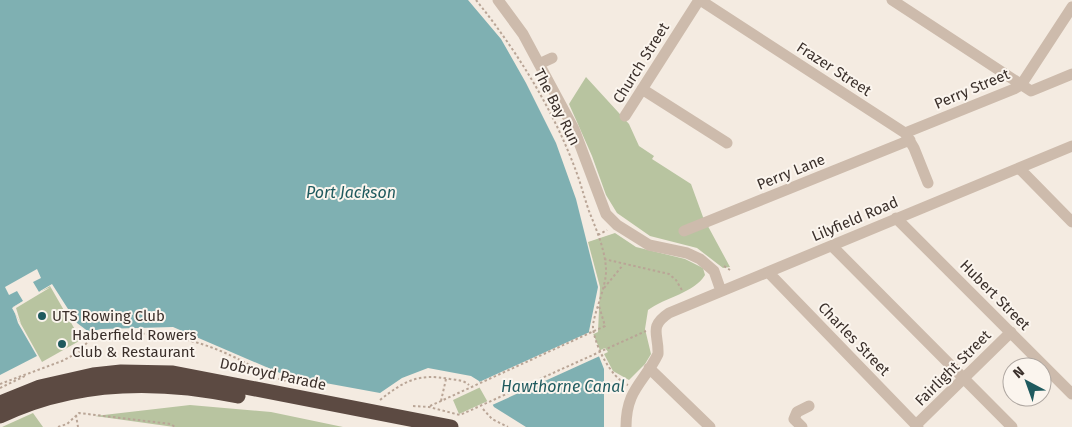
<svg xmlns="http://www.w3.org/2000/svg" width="1072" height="427" font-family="'Fira Sans',sans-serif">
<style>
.green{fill:#b8c4a0}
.water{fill:#7fb0b2}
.pier{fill:#f4ebe1}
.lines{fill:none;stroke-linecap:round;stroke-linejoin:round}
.path{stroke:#b9a596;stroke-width:2;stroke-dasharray:2.5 2.5;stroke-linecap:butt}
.minor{stroke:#cdbbac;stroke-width:11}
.highway{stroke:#5c4a42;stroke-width:15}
.poi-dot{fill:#1f5a5e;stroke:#fbf5ee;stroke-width:2}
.labels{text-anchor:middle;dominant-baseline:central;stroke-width:4;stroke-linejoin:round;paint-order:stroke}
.street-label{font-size:15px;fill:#3b302b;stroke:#fbf5ee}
.poi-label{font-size:15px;fill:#3b302b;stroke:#fbf5ee;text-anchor:start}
.water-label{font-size:16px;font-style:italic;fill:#1f5a5e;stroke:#fbf5ee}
</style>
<rect width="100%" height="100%" fill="#f4ebe1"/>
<path class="green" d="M586 77 629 124 639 146 654 156 652 159 691 184 703 217 730 267 723 268 697 248 650 236 617 213 606 195 592 156 569 104Z
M615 233 636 247 685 259 703 268 705 275C694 293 666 297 648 310L645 329 651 354 645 364 629 380 613 371 604 354 608 352 605 348 459 414 453 400 598 332 600 287 588 242Z
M33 282 40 292 50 286 81 340 42 362 12 308 23 301 17 291Z
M190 405 271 412 343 427H174L95 416Z
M33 413 43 427H2Z"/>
<path class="water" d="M0 0H468L501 39 526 83 556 143 576 199 598 287 589 331 604 369V427H526L494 407 479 381 471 376 428 368 402 378 380 393 287 376 173 327 101 329 89 332 77 323 52 284 13 307 18 323 37 356 0 375Z"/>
<path class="pier" d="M37 269 41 278 33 282 39 292 51 287 16 308 21 324 12 308 23 301 17 291 9 295 5 287Z
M592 331 602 355 490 406 477 383Z"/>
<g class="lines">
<path class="path" d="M476 0C517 51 553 109 576 171 581 184 584 197 589 211 596 229 605 249 606 269 607 286 592 317 593 328 595 346 611 378 628 385
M598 235 607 230
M604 259 669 274 676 280 683 292
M724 266 730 270
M604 288 623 265
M79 352 91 354
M0 384 62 361 79 352 91 338C139 328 189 335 234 357 251 365 267 376 286 381
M0 388 25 376
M380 400C404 381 418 373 450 379 457 380 464 380 469 385
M441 401 446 379
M413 406 429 407 460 415 646 331
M430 406 605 326 599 306
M483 409 492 419 508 427
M76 415 78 427
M58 427 67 424 79 413 171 424 175 427"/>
<path class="minor" d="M498 0 523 34 574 129 606 214 617 225 649 245 687 253 700 259 714 271 721 291
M700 0 905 133 914 148 928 183
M892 0 1031 91 1072 74
M539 64 552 58
M642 89 727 143
M625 116 699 0
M905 133 1014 89 1021 85 1072 7
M1019 168 1072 222
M896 218 1072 394
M684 231 910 140
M832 246 1012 427
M768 272 918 427
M649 368 710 427
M916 425 1011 332
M626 427C626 389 644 383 658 354 659 334 648 327 669 313L1072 146
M802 427 794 419 797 412 809 406"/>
<path class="highway" d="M0 403 40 387 93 375 121 372 173 373 451 427
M0 416C75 380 157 379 238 396"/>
</g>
<g class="poi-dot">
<circle cx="42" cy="316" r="5"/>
<circle cx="62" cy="344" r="5"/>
</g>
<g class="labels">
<g class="street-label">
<text transform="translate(641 63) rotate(-58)">Church Street</text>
<text transform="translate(834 69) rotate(33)">Frazer Street</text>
<text transform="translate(972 89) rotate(-23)">Perry Street</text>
<text transform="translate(557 107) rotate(63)">The Bay Run</text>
<text transform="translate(791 172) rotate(-22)">Perry Lane</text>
<text transform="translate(855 219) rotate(-23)">Lilyfield Road</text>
<text transform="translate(995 295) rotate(45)">Hubert Street</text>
<text transform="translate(854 339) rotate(46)">Charles Street</text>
<text transform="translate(953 368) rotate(-45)">Fairlight Street</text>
<text transform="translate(273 374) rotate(12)">Dobroyd Parade</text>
</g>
<g class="poi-label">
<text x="52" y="316">UTS Rowing Club</text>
<text x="72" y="335">Haberfield Rowers<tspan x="72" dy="17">Club &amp; Restaurant</tspan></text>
</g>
<g class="water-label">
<text x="351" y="192">Port Jackson</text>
<text x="563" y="386">Hawthorne Canal</text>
</g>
</g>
<g transform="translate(1027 382) rotate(319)"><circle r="24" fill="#fbf5ee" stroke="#aea6a0"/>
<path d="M0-4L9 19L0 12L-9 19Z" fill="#1f5a5e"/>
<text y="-8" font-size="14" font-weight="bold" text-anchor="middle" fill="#3b302b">N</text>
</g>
</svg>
